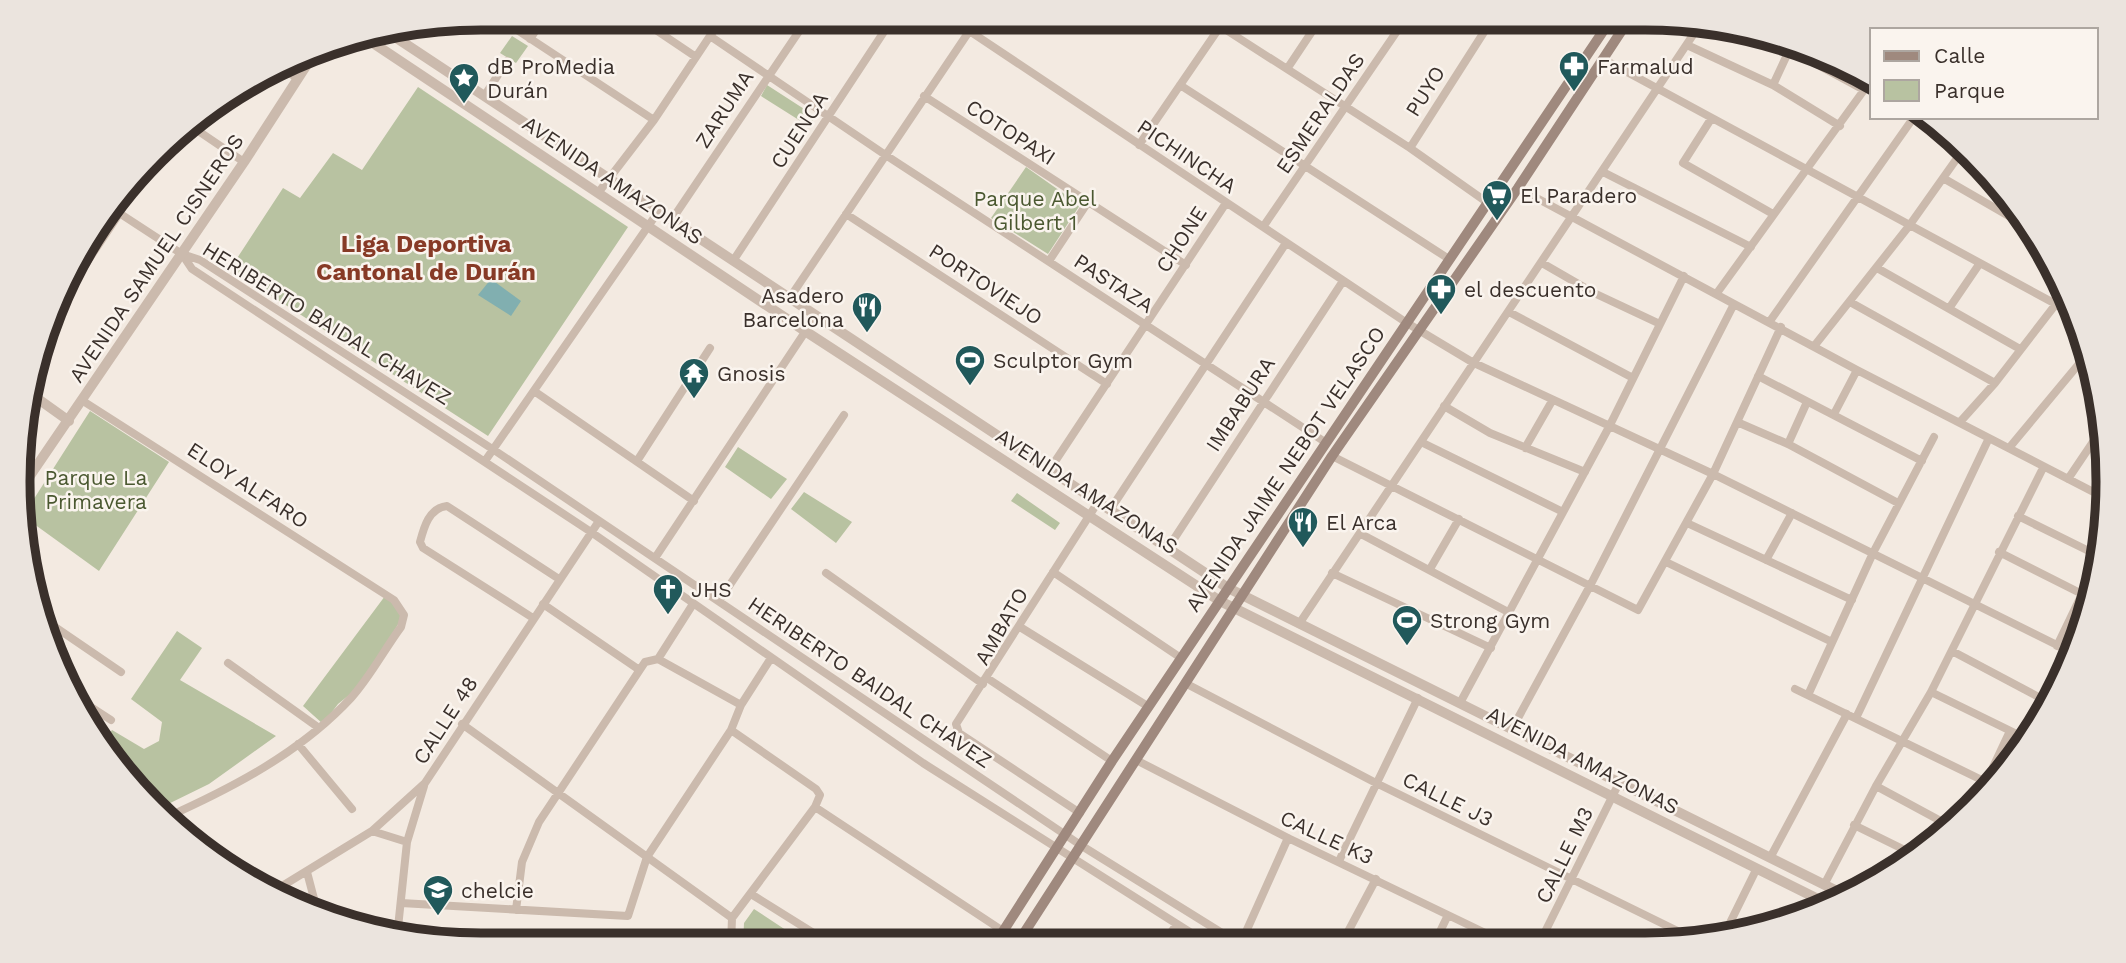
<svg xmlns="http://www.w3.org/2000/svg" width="2126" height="963" font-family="'Work Sans',sans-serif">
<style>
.green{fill:#b8c2a1}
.water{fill:#81afb0}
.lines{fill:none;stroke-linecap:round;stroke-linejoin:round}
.minor{stroke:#cbbaad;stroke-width:8}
.tertiary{stroke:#cbbaad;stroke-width:10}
.secondary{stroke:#9f897e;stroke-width:10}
.labels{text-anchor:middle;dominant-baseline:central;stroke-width:5;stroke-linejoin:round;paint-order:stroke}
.poi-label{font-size:21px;fill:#3a302b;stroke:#faf4ee;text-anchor:start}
.street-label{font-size:21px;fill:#3a302b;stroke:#faf4ee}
.park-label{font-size:21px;fill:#4a5830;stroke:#faf4ee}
.quarter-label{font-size:24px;font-weight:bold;fill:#873a26;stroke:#faf4ee}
.rim{fill:none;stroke:#3a302b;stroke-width:9}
</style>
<rect width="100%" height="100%" fill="#f3eae1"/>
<path class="green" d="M512 36 528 46 516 63 500 53Z
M767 85 815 116 810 127 761 96Z
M418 87 628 227 488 436 230 269 283 188 300 198 333 153 362 170Z
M1026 167 1080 205 1048 254 991 218Z
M90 411 169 462 99 571 23 516Z
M738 447 787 479 771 499 725 467Z
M804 492 852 522 836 543 791 509Z
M1017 493 1060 523 1055 530 1011 501Z
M385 596 404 615 358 688 338 704 323 724 303 706Z
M177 631 202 648 180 680 276 736 209 784 158 809 103 742 112 730 144 749 159 741 162 722 131 699Z
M754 909 807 944 743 945 744 923Z"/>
<path class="water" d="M491 279 521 301 511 316 478 295Z"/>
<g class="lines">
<path class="minor" d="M499 18 654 120
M638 18 696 57
M950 18 1407 323 1472 362 1713 474 2075 654
M1220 26 1410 148 1488 203
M1761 34 1864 90
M710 36 884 154 1325 442
M530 39 544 18
M1687 45 1773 85 1840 126
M1603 59 2076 315
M280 66 298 79
M1287 69 1321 18
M1180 85 1449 259
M1773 85 1792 44
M485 95 507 61
M924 96 1186 265
M1711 119 1683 163 1773 214
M188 124 244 162
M1139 145 1226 18
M1410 148 1493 18
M1603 172 1751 247
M1943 178 2033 230
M1518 188 1857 370 2107 499
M598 193 654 120 722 18
M113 209 182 254 200 260 494 450 1082 846 1238 943
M846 214 1107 384
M671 221 808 18
M1263 227 1406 18
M182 254 192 269 591 532 923 763 1207 943
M733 261 893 18
M1049 261 1088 202
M1542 263 1594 293 1660 324
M1877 268 2020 349
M1717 293 1872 79
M789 299 970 30
M1850 302 1995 383
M59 304 119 214
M1950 307 1980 263
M1509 312 1633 378
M1770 321 1914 117
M1815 345 1909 226 1965 147
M1758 376 1922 461
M534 391 694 501
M83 401 394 600 404 615 401 627C384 650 370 677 351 698 300 753 232 788 165 818
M1444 406 1490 433 1585 472
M1834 414 1857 370
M1737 422 1788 444 1898 503
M1960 422 1995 383 2066 291
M1421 442 1563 512
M1788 444 1807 402
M1525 448 1552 401
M2009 448 2088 353
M1332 456 1638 610 1713 474 1781 327
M485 461 658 212
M637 461 710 348
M1050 469 1226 203
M2068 479 2103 427
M1110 510 1286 243
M2018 516 2101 557
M1687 523 1852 600
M1361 534 1510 613
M1168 548 1343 281
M1999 552 2092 599
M655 558 815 317
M1766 560 1792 513
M1666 562 1830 641
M1430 569 1459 519
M1053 572 1181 658
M826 573 983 684
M1332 573 1491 648
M719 601 844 415
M543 604 638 669
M39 616 121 672
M533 618 423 548 420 542C424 527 429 508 447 506L559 579
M1299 624 1701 23
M1020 627 1149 707
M2057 646 2082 594
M1952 651 2048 702
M658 659 693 604
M228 663 319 728
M987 678 1112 761
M1185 683 1376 783 1698 941
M1795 689 1992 785
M1931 692 2027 739
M71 694 111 720
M1808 695 1873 553 1934 437
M1460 703 1609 427 1684 276
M1856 718 1989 438
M462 724 732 918
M1512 729 1591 584 1734 304
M731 730 816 789 820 795 815 807 732 918 731 945
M298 744 352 809
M1136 760 1288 838 1504 942
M1986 782 2010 731
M1876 786 1950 826
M815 807 1003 931
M1080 813 959 733 956 724 1098 502
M1854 825 1917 856
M372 831 407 842
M1770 858 1847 714
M1339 861 1418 698
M307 872 318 914
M1824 885 1876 786 1931 692 2043 468
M274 891 372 831 425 783 599 521
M751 894 831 944
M401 903 628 916 647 857 731 730 741 705 771 658
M516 910 522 862 539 822 645 662 658 659 741 705
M397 937 407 842 424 786
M1723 937 1756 870
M1435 942 1448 915
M1540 942 1619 783
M1163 943 1177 924
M1241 943 1288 838
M1342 943 1376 879"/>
<path class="tertiary" d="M389 33 1228 588 1847 896
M364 37 805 331 1220 601 1830 905
M27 391 69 421
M23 486 244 162 317 49"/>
<path class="secondary" d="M995 944 1112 761 1612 18
M1017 944 1332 456 1518 188 1630 18"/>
</g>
<defs>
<g id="pharmacy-pin" transform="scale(1.575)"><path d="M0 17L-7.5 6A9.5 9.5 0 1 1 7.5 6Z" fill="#21595b" stroke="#faf4ee"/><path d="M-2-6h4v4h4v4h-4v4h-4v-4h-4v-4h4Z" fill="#fff"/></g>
<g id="sight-pin" transform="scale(1.575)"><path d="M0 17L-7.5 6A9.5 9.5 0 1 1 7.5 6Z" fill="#21595b" stroke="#faf4ee"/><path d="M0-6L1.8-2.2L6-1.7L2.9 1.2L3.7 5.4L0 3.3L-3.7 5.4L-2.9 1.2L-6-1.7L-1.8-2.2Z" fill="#fff"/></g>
<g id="supermarket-pin" transform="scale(1.575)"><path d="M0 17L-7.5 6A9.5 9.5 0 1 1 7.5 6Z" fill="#21595b" stroke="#faf4ee"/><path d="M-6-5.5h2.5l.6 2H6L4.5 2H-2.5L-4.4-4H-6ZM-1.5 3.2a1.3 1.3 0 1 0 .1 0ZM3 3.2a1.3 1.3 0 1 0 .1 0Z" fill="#fff"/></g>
<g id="restaurant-pin" transform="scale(1.575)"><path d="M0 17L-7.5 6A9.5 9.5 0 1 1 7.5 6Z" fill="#21595b" stroke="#faf4ee"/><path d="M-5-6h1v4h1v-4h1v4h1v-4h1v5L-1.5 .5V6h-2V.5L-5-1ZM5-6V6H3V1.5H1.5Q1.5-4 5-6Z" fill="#fff"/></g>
<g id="stadium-pin" transform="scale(1.575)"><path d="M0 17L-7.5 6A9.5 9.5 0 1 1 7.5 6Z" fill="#21595b" stroke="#faf4ee"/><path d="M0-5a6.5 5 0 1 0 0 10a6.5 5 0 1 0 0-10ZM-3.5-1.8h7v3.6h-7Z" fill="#fff"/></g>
<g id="temple-pin" transform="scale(1.575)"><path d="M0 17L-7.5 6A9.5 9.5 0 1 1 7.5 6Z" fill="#21595b" stroke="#faf4ee"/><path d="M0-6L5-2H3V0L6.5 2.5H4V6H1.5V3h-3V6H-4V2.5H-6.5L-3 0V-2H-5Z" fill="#fff"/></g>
<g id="church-pin" transform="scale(1.575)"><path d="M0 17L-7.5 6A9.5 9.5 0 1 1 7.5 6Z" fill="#21595b" stroke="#faf4ee"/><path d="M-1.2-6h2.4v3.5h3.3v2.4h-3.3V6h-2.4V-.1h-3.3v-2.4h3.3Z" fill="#fff"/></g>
<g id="school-pin" transform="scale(1.575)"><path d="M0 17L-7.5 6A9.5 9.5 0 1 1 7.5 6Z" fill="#21595b" stroke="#faf4ee"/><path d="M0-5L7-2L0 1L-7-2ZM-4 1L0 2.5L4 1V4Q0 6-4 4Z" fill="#fff"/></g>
</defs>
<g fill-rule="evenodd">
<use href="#pharmacy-pin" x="1574" y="66"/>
<use href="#sight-pin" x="464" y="78"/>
<use href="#supermarket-pin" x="1497" y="195"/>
<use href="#pharmacy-pin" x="1441" y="289"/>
<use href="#restaurant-pin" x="867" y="307"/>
<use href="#stadium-pin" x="970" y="360"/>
<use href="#temple-pin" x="694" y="373"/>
<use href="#restaurant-pin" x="1303" y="522"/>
<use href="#church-pin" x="668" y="589"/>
<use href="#stadium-pin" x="1407" y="620"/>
<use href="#school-pin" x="438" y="890"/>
</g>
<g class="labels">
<g class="poi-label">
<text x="487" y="66">dB ProMedia<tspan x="487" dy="24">Durán</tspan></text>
<text x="1597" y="66">Farmalud</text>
<text x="1520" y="195">El Paradero</text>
<text x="1464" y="289">el descuento</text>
<text x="844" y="295" text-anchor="end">Asadero<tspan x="844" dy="24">Barcelona</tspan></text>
<text x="993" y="360">Sculptor Gym</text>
<text x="717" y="373">Gnosis</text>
<text x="1326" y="522">El Arca</text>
<text x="691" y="589">JHS</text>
<text x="1430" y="620">Strong Gym</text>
<text x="461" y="890">chelcie</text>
</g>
<g class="street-label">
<text transform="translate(1425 91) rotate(-58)">PUYO</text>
<text transform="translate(724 109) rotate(-57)">ZARUMA</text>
<text transform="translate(1320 113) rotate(-56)">ESMERALDAS</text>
<text transform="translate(799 130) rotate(-57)">CUENCA</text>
<text transform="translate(1011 132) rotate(33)">COTOPAXI</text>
<text transform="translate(1187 156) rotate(34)">PICHINCHA</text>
<text transform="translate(613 180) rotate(34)">AVENIDA AMAZONAS</text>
<text transform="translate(1181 239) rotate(-57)">CHONE</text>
<text transform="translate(156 258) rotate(-56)">AVENIDA SAMUEL CISNEROS</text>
<text transform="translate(1114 283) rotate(33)">PASTAZA</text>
<text transform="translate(986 284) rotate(33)">PORTOVIEJO</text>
<text transform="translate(327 323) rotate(32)">HERIBERTO BAIDAL CHAVEZ</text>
<text transform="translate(1240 404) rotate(-57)">IMBABURA</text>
<text transform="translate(1285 469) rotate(-56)">AVENIDA JAIME NEBOT VELASCO</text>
<text transform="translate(248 485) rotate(33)">ELOY ALFARO</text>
<text transform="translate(1087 491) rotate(33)">AVENIDA AMAZONAS</text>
<text transform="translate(1001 626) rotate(-60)">AMBATO</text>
<text transform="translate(870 682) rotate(34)">HERIBERTO BAIDAL CHAVEZ</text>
<text transform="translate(445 720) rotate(-57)">CALLE 48</text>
<text transform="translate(1583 760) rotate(27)">AVENIDA AMAZONAS</text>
<text transform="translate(1448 799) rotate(26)">CALLE J3</text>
<text transform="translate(1327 837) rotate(25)">CALLE K3</text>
<text transform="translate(1564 855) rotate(-64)">CALLE M3</text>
</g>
<g class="park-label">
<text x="1035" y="198">Parque Abel<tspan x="1035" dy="24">Gilbert 1</tspan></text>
<text x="96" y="477">Parque La<tspan x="96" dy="24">Primavera</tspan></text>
</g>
<g class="quarter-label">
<text x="426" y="244">Liga Deportiva<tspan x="426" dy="28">Cantonal de Durán</tspan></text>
</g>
</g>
<path d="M0 0H2126V963H0ZM481 30H1645A451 451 0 0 1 2096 481V482A451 451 0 0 1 1645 933H481A451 451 0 0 1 30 482V481A451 451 0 0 1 481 30Z" fill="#ebe4de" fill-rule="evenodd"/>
<path class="rim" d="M481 30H1645A451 451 0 0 1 2096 481V482A451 451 0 0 1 1645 933H481A451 451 0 0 1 30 482V481A451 451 0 0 1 481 30Z"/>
<rect x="1870" y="28" width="228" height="91" fill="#faf4ee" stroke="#ada6a0" stroke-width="2"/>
<rect x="1884" y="51" width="35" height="10" fill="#9f897e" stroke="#ada6a0" stroke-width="2"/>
<text x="1934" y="63" font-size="21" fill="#3a302b">Calle</text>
<rect x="1884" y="80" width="35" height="21" fill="#b8c2a1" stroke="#ada6a0" stroke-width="2"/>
<text x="1934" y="98" font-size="21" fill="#3a302b">Parque</text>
</svg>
